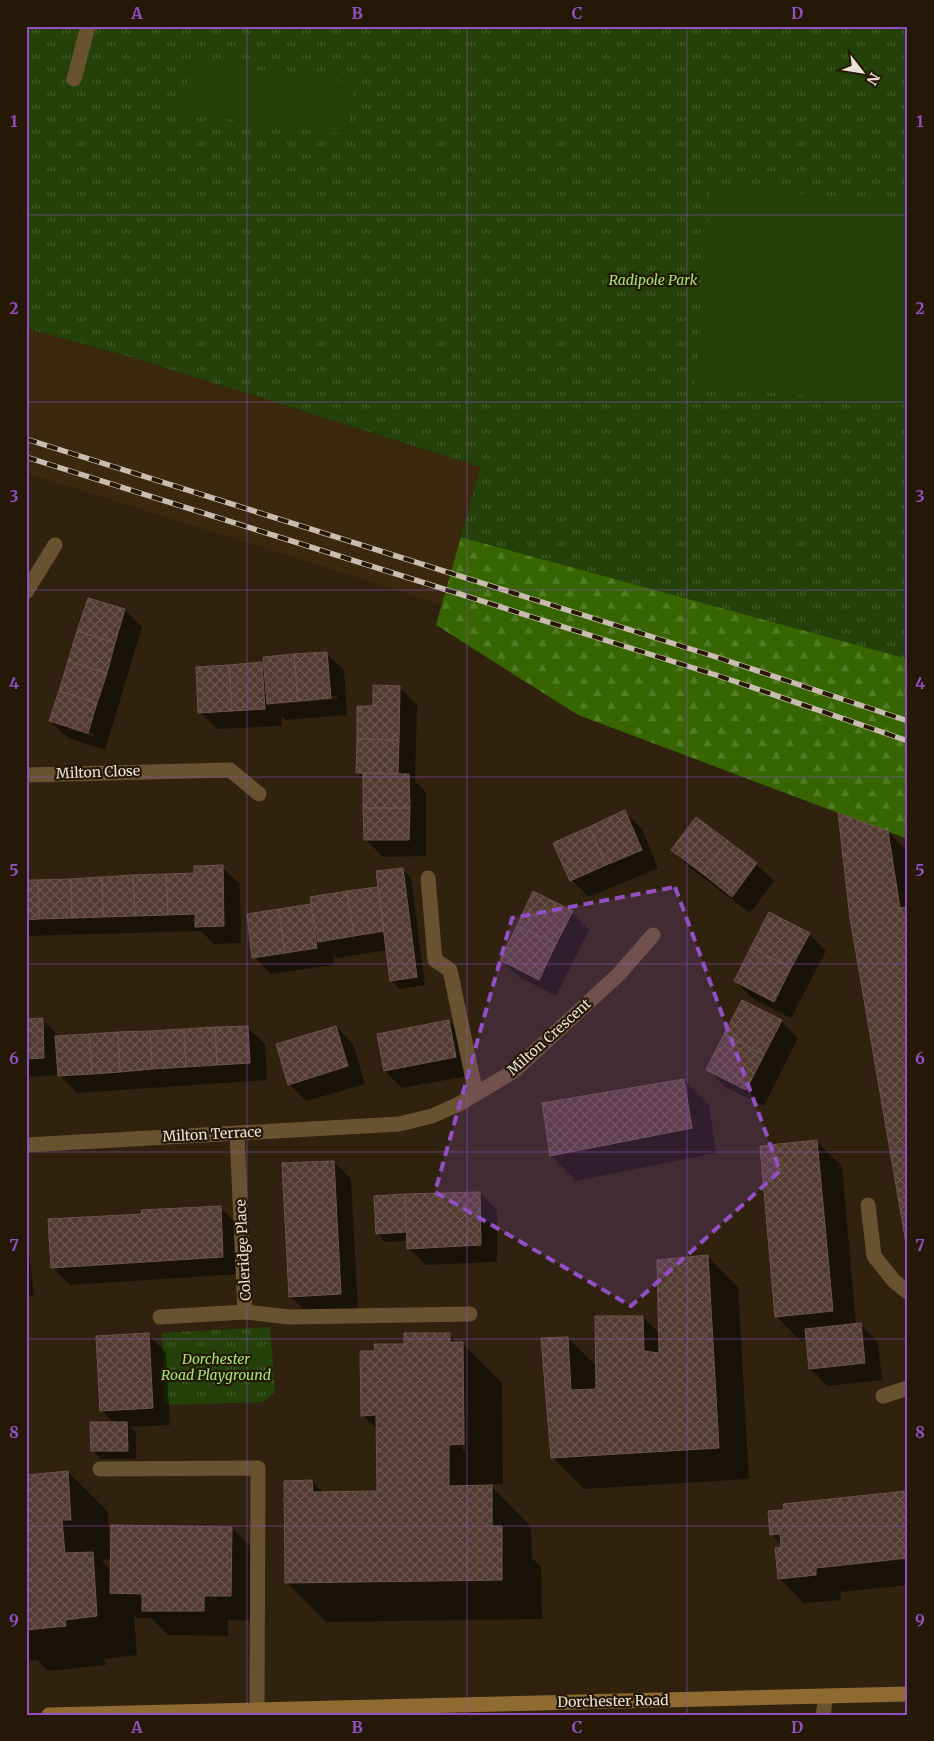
<svg xmlns="http://www.w3.org/2000/svg" width="934" height="1741" font-family="Merriweather,serif">
<style>
.built{fill:#3b280f}
.forest{fill:url(#forest-firs)}
.park{fill:url(#park-tufts)}
.pitch{fill:#234108}
.shadow{fill:#0007;fill-rule:evenodd}
.building{fill:url(#building-cross-hatch);stroke:#6d544a}
.lines{fill:none;stroke-linecap:round;stroke-linejoin:round}
.service{stroke:#695230;stroke-width:15}
.minor{stroke:#695230;stroke-width:15}
.secondary{stroke:#8f6b31;stroke-width:15}
.rail-casing{stroke:#c8bdb0;stroke-width:5.5}
.rail{stroke:#261806;stroke-width:4;stroke-dasharray:11;stroke-linecap:butt}
.marked{fill:#9250c4;fill-opacity:0.2;stroke:#9250c4;stroke-width:4;stroke-dasharray:10 6;stroke-linejoin:round}
.grid{fill:none;stroke:#9250c4;stroke-width:1;stroke-opacity:0.55}
.labels{text-anchor:middle;dominant-baseline:central;stroke-width:4.5;stroke-linejoin:round;paint-order:stroke}
.park-label{font-size:14px;font-style:italic;fill:#a4e675;stroke:#261806}
.street-label{font-size:14px;fill:#ece2d6;stroke:#261806}
.neatline{fill:none;stroke:#9250c4;stroke-width:2}
.grid-label{font-size:16px;text-anchor:middle;font-weight:bold;fill:#9250c4}
</style>
<defs>
<pattern id="forest-firs" width="22" height="20" patternUnits="userSpaceOnUse" patternTransform="scale(1.25)"><rect width="22" height="20" fill="#366501"/><path d="M5 1l3.5 6h-7zM16 11l3.5 6h-7z" fill="#537b25"/></pattern>
<pattern id="park-tufts" width="24" height="20" patternUnits="userSpaceOnUse" patternTransform="scale(1.25)"><rect width="24" height="20" fill="#234108"/><path d="M3 7l-1-3M5 7V3M7 7l1-3M15 17l-1-3M17 17v-4M19 17l1-3" fill="none" stroke="#435c2b"/></pattern>
<pattern id="building-cross-hatch" width="8" height="8" patternUnits="userSpaceOnUse" patternTransform="scale(1.25)"><rect width="8" height="8" fill="#523a31"/><path d="M0 0l8 8M0 8l8-8" fill="none" stroke="#6b564e"/></pattern>
</defs>
<rect width="100%" height="100%" fill="#30220f"/>
<path class="built" d="M26 328 137 359 481 467 460 538 711 695 372 582 26 473Z"/>
<path class="forest" d="M26 259 908 531V839L578 715 436 625 481 467 468 454Z"/>
<path class="park" d="M26 26H908V659L460 537 481 467 137 359 26 328Z
M270 1327 275 1392 264 1402 164 1405 162 1333Z"/>
<path class="pitch" d="M191 61 354 83 348 134 181 113Z
M711 187 908 202V403L695 387Z"/>
<path class="shadow" d="M125 610 142 627 105 750 68 738 50 721ZM69 726 94 734 93 736 69 729Z
M326 653 344 670 347 715 286 720 281 716 282 726 217 729 200 712 262 664 265 667ZM337 696V699L282 704V701Z
M399 687 417 705 415 781 426 792V856L383 857 366 840 365 780 357 772 374 707Z
M625 812 642 829 658 868 589 897 572 880Z
M696 818 756 864 774 881 750 913 689 867 672 850Z
M888 832 908 852V1247Z
M222 867 240 884 241 943 214 944 201 931 26 936V881L195 874Z
M402 869 411 878 425 985 400 989 391 980 387 950 336 958 333 955 334 965 271 974 254 957 249 915 313 905 312 898 379 888Z
M572 912 589 930 556 996 519 977 501 960Z
M809 934 826 951 791 1018 752 998 735 981Z
M42 1019 60 1037 247 1027 265 1044 267 1080 77 1093 59 1075 26 1077V1020Z
M449 1021 466 1038 473 1075 402 1088 385 1071Z
M781 1021 798 1038 764 1106 725 1087 708 1070Z
M336 1027 353 1044 365 1084 306 1101 289 1084Z
M684 1080 709 1105 716 1153 576 1181 551 1156Z
M817 1142 842 1166 856 1325H861L878 1342 882 1380 828 1386 810 1369 807 1340 801 1341 776 1316Z
M334 1162 351 1179 358 1311 307 1313 290 1296Z
M480 1193 497 1210V1262L426 1265 409 1248 408 1241 385 1242 377 1233 376 1197Z
M220 1208 238 1225 240 1274 70 1285 52 1267 143 1215Z
M26 1228 34 1296 26 1297Z
M707 1256 738 1287 749 1479 584 1489 552 1457 568 1338 597 1367 643 1317 660 1334Z
M449 1334 458 1343H462L502 1383 503 1484H489L531 1527 532 1558 541 1567 542 1619 326 1622 286 1582 312 1481 323 1493 379 1492 378 1430 362 1415 376 1352ZM462 1372H464L465 1451H463Z
M148 1335 166 1352 170 1425 130 1427 136 1432V1459H101L92 1450 114 1423 101 1410Z
M68 1472 108 1512 110 1553 232 1528 257 1553 256 1621 228 1620V1636L168 1635 151 1618H137L134 1615 137 1655 104 1659 106 1665 48 1671 37 1660 26 1661V1476ZM112 1559V1573L102 1560Z
M905 1493 908 1495V1585L840 1592 841 1600 804 1603 779 1578 782 1545 772 1535 785 1511Z"/>
<path class="building" d="M88 598 125 609 115 643 77 631Z
M77 631 115 643 107 673 68 661Z
M327 652 331 698 298 701 294 654Z
M294 654 298 701 267 704 263 657Z
M68 661 107 673 97 703 59 691Z
M262 662 265 709 232 711 229 665Z
M229 665 232 711 198 713 196 667Z
M373 685 400 686 399 740 357 739V706H373Z
M59 691 97 703 88 733 49 721Z
M357 739 399 740 398 774 356 773Z
M363 773 409 774 410 808H363Z
M363 808H410L409 840H364Z
M625 810 642 850 606 865 589 827Z
M838 813 888 831 900 908 908 907V1255L850 918Z
M696 817 728 841 703 874 671 850Z
M589 827 606 865 570 881 553 843Z
M728 841 757 863 732 897 703 874Z
M223 865 224 926 195 927V914L168 915 166 874 194 873V866Z
M403 868 417 977 390 981 376 871Z
M166 874 168 915 135 916 133 875Z
M133 875 135 916 103 917 102 877Z
M102 877 103 917 72 918 71 879Z
M71 879 72 918 39 919 38 880Z
M26 880H38L39 919 26 920Z
M378 887 384 931 354 936 347 891Z
M347 891 354 936 318 942 310 897Z
M533 891 573 911 556 944 517 926Z
M311 904 317 948 285 953 279 909Z
M279 909 285 953 252 958 247 914Z
M769 912 810 933 791 968 751 947Z
M517 926 556 944 539 980 500 960Z
M751 947 791 968 774 1002 734 981Z
M742 1000 782 1020 764 1055 724 1034Z
M43 1018 44 1058 26 1059V1019Z
M449 1020 456 1057 384 1071 377 1034Z
M248 1026 250 1063 217 1065 215 1027Z
M336 1026 348 1066 288 1085 276 1044Z
M215 1027 217 1065 186 1067 184 1029Z
M184 1029 186 1067 152 1069 150 1031Z
M150 1031 152 1069 120 1072 118 1032Z
M118 1032 120 1072 92 1074 89 1034Z
M89 1034 92 1074 58 1076 55 1036Z
M724 1034 764 1055 746 1090 706 1070Z
M684 1079 692 1128 550 1156 542 1103Z
M817 1140 833 1311 775 1317 760 1146Z
M334 1161 341 1294 289 1297 282 1163Z
M480 1192 481 1245 407 1249 405 1194Z
M405 1194 406 1232 376 1234 374 1196Z
M221 1206 223 1257 51 1268 48 1219 142 1214 141 1210Z
M708 1255 719 1448 551 1458 541 1338 568 1337 571 1390 596 1389 595 1316H643L644 1351 659 1353 657 1260Z
M861 1323 865 1363 809 1369 805 1329Z
M149 1333 153 1408 100 1411 96 1336Z
M404 1333H450V1342H463L464 1444 449 1445V1486L492 1485V1526H502V1580L285 1583 284 1481 312 1480 313 1492 377 1491 376 1415 361 1416 360 1351H375L374 1344H404Z
M90 1422H127L128 1451H91Z
M68 1471 71 1520H62L65 1553 93 1552 97 1616 65 1620 66 1626 26 1630V1475Z
M906 1491 908 1558 816 1568V1575L778 1579 775 1548 781 1547 780 1534 770 1535 768 1511 784 1510 783 1504Z
M111 1525 232 1527 231 1596H204V1611H142V1594L110 1593Z"/>
<g class="lines">
<path class="service" d="M74 79 88 26
M428 878 435 960 450 970 476 1094
M868 1205 874 1256 894 1281 908 1292
M245 1312 289 1317 470 1314
M883 1396 908 1388
M100 1469 258 1468 257 1710"/>
<path class="minor" d="M26 592 55 545
M26 775 230 770 259 794
M26 1145 399 1124 432 1116 459 1104 514 1071 619 974 653 935
M160 1317 245 1312 237 1133
M823 1715 826 1697"/>
<path class="secondary" d="M49 1715 908 1694"/>
<g class="rail-casing">
<path id="rail" d="M26 439 716 657 908 721
M26 457 722 677 908 741"/>
</g>
<use href="#rail" class="rail"/>
</g>
<path class="marked" d="M675 887 780 1171 631 1306 435 1192 512 918Z"/>
<path class="grid" d="M247 26V1715M467 26V1715M687 26V1715M26 215H908M26 402H908M26 590H908M26 777H908M26 964H908M26 1152H908M26 1339H908M26 1526H908"/>
<g class="labels">
<g class="park-label">
<text x="653" y="280">Radipole Park</text>
<text x="216" y="1359">Dorchester<tspan x="216" dy="16">Road Playground</tspan></text>
</g>
<g class="street-label">
<text transform="translate(98 772) rotate(-2)">Milton Close</text>
<text transform="translate(549 1037) rotate(-42)">Milton Crescent</text>
<text transform="translate(212 1134) rotate(-3)">Milton Terrace</text>
<text transform="translate(243 1250) rotate(-93)">Coleridge Place</text>
<text transform="translate(613 1701) rotate(-1)">Dorchester Road</text>
</g>
</g>
<rect width="934" height="1741" fill="none" stroke="#261806" stroke-width="55"/>
<g transform="translate(862 72) rotate(121)" stroke="#261806" stroke-width="4" paint-order="stroke">
<path d="M0-4L9 19L0 12L-9 19Z" fill="#ece2d6"/>
<text y="-8" font-size="14" font-weight="bold" text-anchor="middle" fill="#ece2d6">N</text>
</g>
<rect x="28" y="28" width="878" height="1686" class="neatline"/>
<g class="grid-label">
<text x="137" y="19">A</text>
<text x="357" y="19">B</text>
<text x="577" y="19">C</text>
<text x="797" y="19">D</text>
<text x="14" y="127">1</text>
<text x="920" y="127">1</text>
<text x="14" y="314">2</text>
<text x="920" y="314">2</text>
<text x="14" y="502">3</text>
<text x="920" y="502">3</text>
<text x="14" y="689">4</text>
<text x="920" y="689">4</text>
<text x="14" y="876">5</text>
<text x="920" y="876">5</text>
<text x="14" y="1064">6</text>
<text x="920" y="1064">6</text>
<text x="14" y="1251">7</text>
<text x="920" y="1251">7</text>
<text x="14" y="1438">8</text>
<text x="920" y="1438">8</text>
<text x="14" y="1626">9</text>
<text x="920" y="1626">9</text>
<text x="137" y="1733">A</text>
<text x="357" y="1733">B</text>
<text x="577" y="1733">C</text>
<text x="797" y="1733">D</text>
</g>
</svg>
